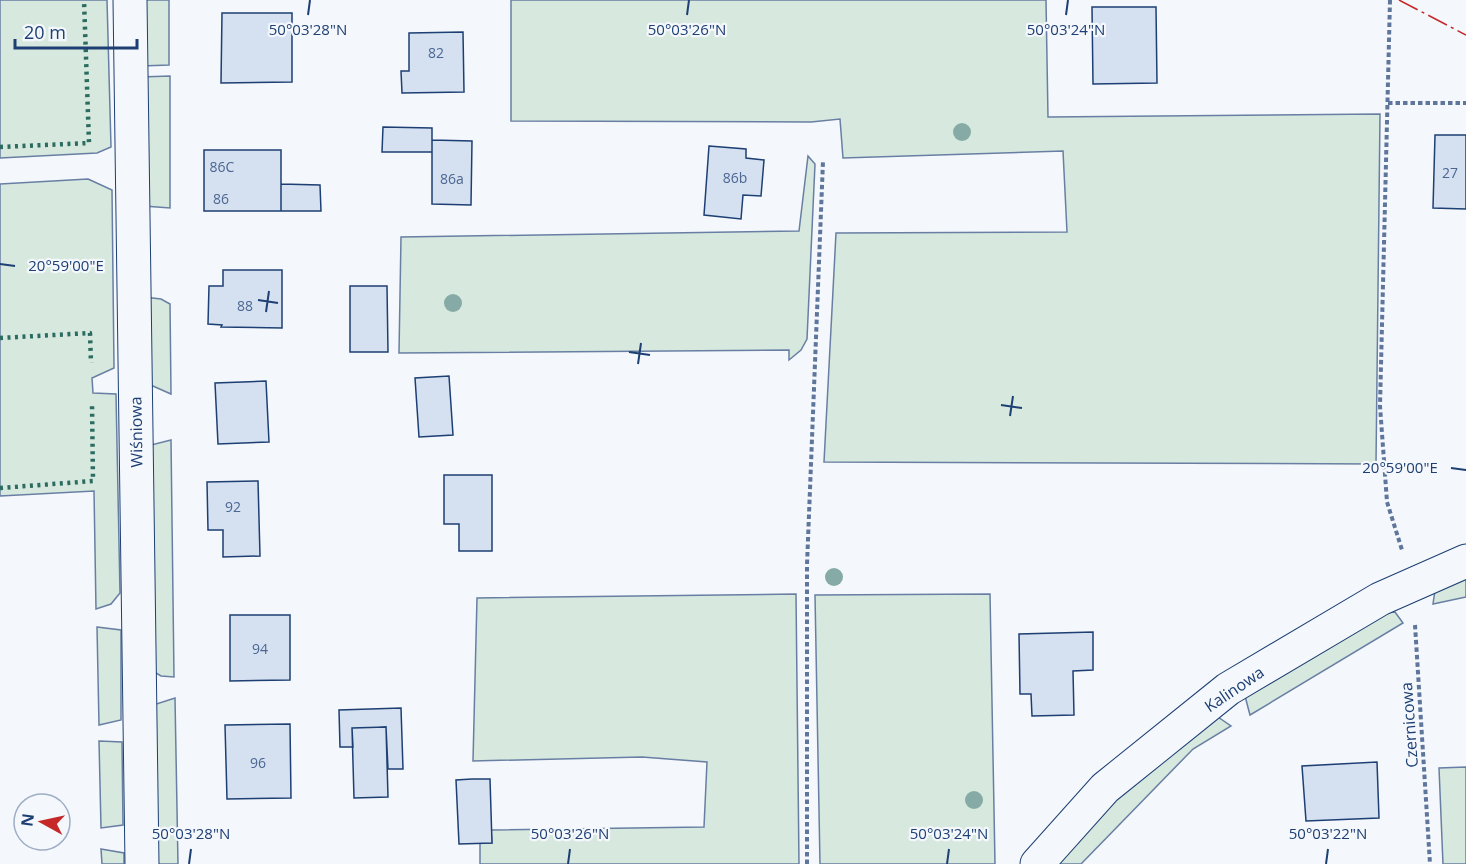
<svg xmlns="http://www.w3.org/2000/svg" width="1466" height="864" font-family="'Open Sans',sans-serif">
<style>
.grass{fill:#d7e8df;stroke:#687fa3;stroke-width:1.5}
.building{fill:#d5e0f0;stroke:#1d3f73;stroke-width:1.5}
.lines{fill:none;stroke-linecap:round;stroke-linejoin:round}
.minor-casing{stroke:#1d3f73;stroke-width:35}
.path{stroke:#5e769c;stroke-width:4;stroke-dasharray:4.5 3;stroke-linecap:butt}
.minor{stroke:#f4f7fb;stroke-width:33}
.hedge{stroke:#2c6c60;stroke-width:4.5;stroke-dasharray:3 4.5;stroke-linecap:butt}
.power{stroke:#c62828;stroke-width:1.5;stroke-dasharray:21 4.5 3 4.5;stroke-linecap:butt}
.tree{fill:#86aba6}
.ticks{fill:none;stroke:#1d3f73;stroke-width:2}
.labels{text-anchor:middle;dominant-baseline:central;stroke-width:4.5;stroke-linejoin:round;paint-order:stroke}
.number-label{font-size:14px;fill:#4b6792}
.street-label{font-size:16px;fill:#1d3f73;stroke:#f4f7fb}
.ticks-label{font-size:15px;text-anchor:middle;fill:#1d3f73;stroke:#f4f7fb;stroke-width:4.5;stroke-linejoin:round;paint-order:stroke}
</style>
<rect width="100%" height="100%" fill="#f4f7fb"/>
<path class="grass" d="M0 0H107L111 147 97 153 0 158Z
M140 0H169V65L141 66Z
M511 0H1046L1048 117 1380 114 1376 464 824 462 836 233 1067 232 1063 151 843 158 840 119 811 122 511 121Z
M170 76V208L144 206 140 77Z
M808 156 815 164 807 339 801 350 789 360V350L399 353 401 237 799 231Z
M88 179 112 190 114 368 92 378 93 393 116 394 120 593 111 604 96 609 94 491 0 496V184Z
M144 297 161 299 170 304 171 394 146 383Z
M171 440 174 677 161 676 151 670 147 446Z
M1466 573V597L1433 604 1435 590Z
M796 594 799 864H480V843H492L491 830 704 827 707 762 642 757 473 761 477 598Z
M990 594 995 864H820L815 595Z
M1395 612 1403 623 1250 715 1245 696 1384 613Z
M97 627 121 630V720L99 725Z
M175 698 178 864H152L150 706Z
M1215 715 1231 726 1193 749 1081 864H1048L1089 820Z
M99 741 122 742 123 825 101 828Z
M1466 767V864H1443L1439 768Z
M101 849 124 853V864H102Z"/>
<path class="building" d="M1092 7H1156L1157 83 1093 84Z
M222 13H292V82L221 83Z
M463 32 464 92 402 93 401 71H409V33Z
M383 127 432 128V152H382Z
M1435 135H1466V209L1433 208Z
M432 140 472 141 471 205 432 204Z
M709 146 746 149V158L764 160 761 196 743 195 741 219 704 215Z
M204 150H281V211H204Z
M281 184 320 185 321 211H281Z
M223 270H282V328L221 327 222 325 208 324 209 286H223Z
M350 286H387L388 352H350Z
M449 376 453 435 419 437 415 378Z
M266 381 269 442 218 444 215 383Z
M444 475H492V551H459V524H444Z
M258 481 260 556 223 557V530H208L207 482Z
M230 615H290V680L230 681Z
M1093 632V670L1073 671 1074 715 1032 716 1031 694H1020L1019 634Z
M401 708 403 769H388L386 727 352 728 353 747H340L339 710Z
M290 724 291 798 227 799 225 725Z
M386 727 388 797 354 798 352 728Z
M1377 762 1379 818 1306 821 1302 766Z
M472 779H490L492 843 459 844 456 780Z"/>
<g class="lines">
<g class="minor-casing">
<path id="minor" d="M130 0 142 864
M1037 864 1105 788 1228 689 1380 599 1466 561"/>
</g>
<path class="path" d="M1390 0 1380 406 1387 502 1402 550
M1388 103H1466
M1415 625 1430 864
M807 864V565L823 161"/>
<use href="#minor" class="minor"/>
<path class="hedge" d="M0 147 89 143 84 0
M0 338 90 333 91 363
M0 488 93 481 92 403"/>
<path class="power" d="M1399 0 1466 35"/>
</g>
<g class="tree">
<circle cx="962" cy="132" r="9"/>
<circle cx="453" cy="303" r="9"/>
<circle cx="834" cy="577" r="9"/>
<circle cx="974" cy="800" r="9"/>
</g>
<path class="ticks" d="M308 15 310 0M687 15 689 0M1066 15 1068 0M0 264 15 266M258 300 278 303M266 312 269 291M629 352 650 355M638 364 641 343M1001 405 1022 408M1010 416 1013 396M1451 468 1466 470M189 864 191 849M568 864 570 849M947 864 949 849M1326 864 1328 849"/>
<g class="labels">
<g class="number-label">
<text x="436" y="52">82</text>
<text x="222" y="166">86C</text>
<text x="1450" y="172">27</text>
<text x="735" y="177">86b</text>
<text x="452" y="178">86a</text>
<text x="221" y="198">86</text>
<text x="245" y="305">88</text>
<text x="233" y="506">92</text>
<text x="260" y="648">94</text>
<text x="258" y="762">96</text>
</g>
<g class="street-label">
<text transform="translate(136 432) rotate(-91)">Wiśniowa</text>
<text transform="translate(1234 689) rotate(-34)">Kalinowa</text>
<text transform="translate(1409 725) rotate(-94)">Czernicowa</text>
</g>
</g>
<g class="ticks-label">
<text x="308" y="35">50°03'28"N</text>
<text x="687" y="35">50°03'26"N</text>
<text x="1066" y="35">50°03'24"N</text>
<text x="66" y="271">20°59'00"E</text>
<text x="1400" y="473">20°59'00"E</text>
<text x="191" y="839">50°03'28"N</text>
<text x="570" y="839">50°03'26"N</text>
<text x="949" y="839">50°03'24"N</text>
<text x="1328" y="839">50°03'22"N</text>
</g>
<g transform="translate(42 822) rotate(278)"><circle r="28" fill="#f4f7fb" stroke="#9eadc5" stroke-width="1.5"/>
<path d="M0-4.5L10 22L0 15L-10 22Z" fill="#c62828"/>
<text y="-9" font-size="16" font-weight="bold" text-anchor="middle" fill="#1d3f73">N</text>
</g>
<path d="M15 39v9h122v-9" fill="none" stroke="#1d3f73" stroke-width="3"/>
<text x="24" y="39" font-size="18" fill="#1d3f73" stroke="#f4f7fb" stroke-width="4.5" paint-order="stroke">20 m</text>
</svg>
